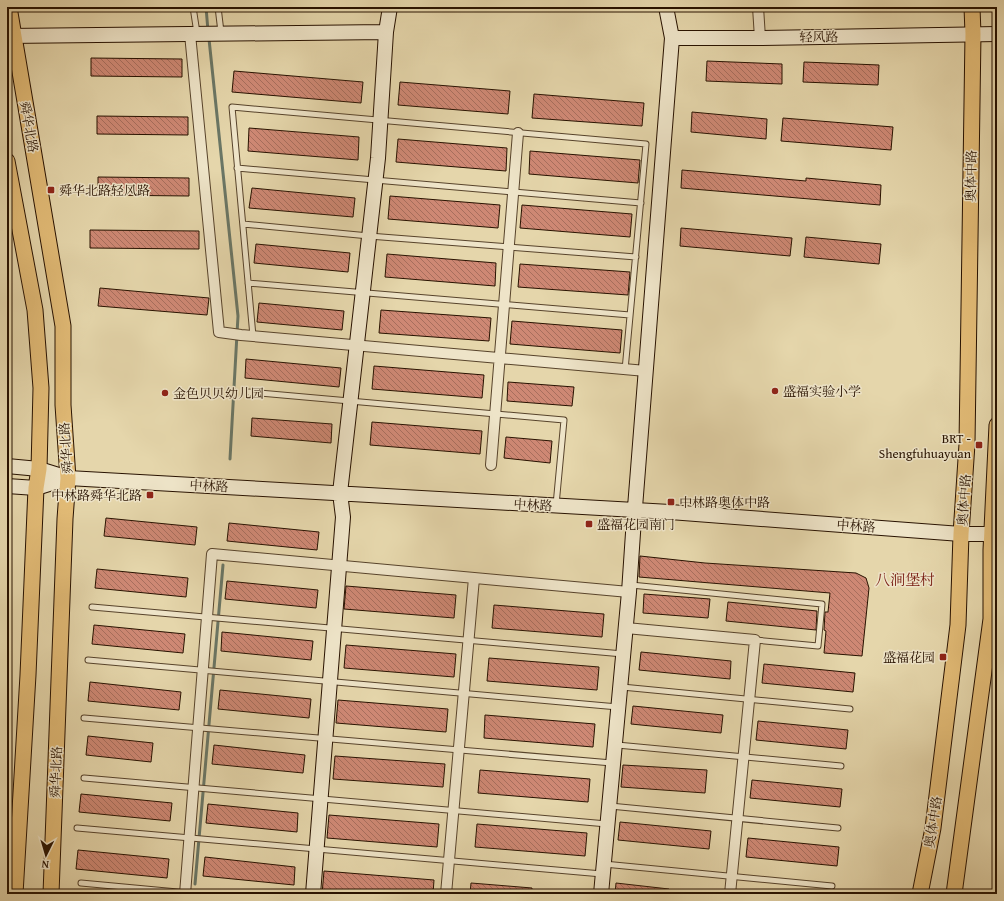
<svg xmlns="http://www.w3.org/2000/svg" width="1004" height="901" font-family="'Gentium Book Plus','Noto Serif SC',serif">
<style>
.lines{fill:none;stroke-linecap:round;stroke-linejoin:round}
.stream{stroke:#6a7665;stroke-width:3}
.building{fill:url(#building-back-hatch);stroke:#281200}
.lane-casing{stroke:#57432b;stroke-width:7}
.street-casing{stroke:#57432b;stroke-width:12}
.secondary-casing{stroke:#281200;stroke-width:16}
.primary-casing{stroke:#281200;stroke-width:17}
.lane{stroke:#eee4c8;stroke-width:5}
.street{stroke:#eee4c8;stroke-width:10}
.secondary{stroke:#eee4c8;stroke-width:14}
.primary{stroke:#e2bb76;stroke-width:15}
.poi-dot{fill:#8f2418;stroke:#eee4c8;stroke-width:1.5}
.labels{text-anchor:middle;dominant-baseline:central;stroke-width:3;stroke-linejoin:round;paint-order:stroke}
.street-label{font-size:13px;fill:#281200;stroke:#eee4c8}
.poi-label{font-size:13px;fill:#281200;stroke:#eee4c8;text-anchor:start}
.quarter-label{font-size:15px;fill:#7a1f14;stroke:#eee4c8}
</style>
<defs>
<pattern id="building-back-hatch" width="6" height="6" patternUnits="userSpaceOnUse"><rect width="6" height="6" fill="#ce8874"/><path d="M-1 5l2 2M0 0l6 6M5-1l2 2" fill="none" stroke="#a76e5d"/></pattern>
</defs>
<rect width="100%" height="100%" fill="#e5d6ab"/>
<filter id="stains"><feTurbulence type="fractalNoise" baseFrequency=".005" numOctaves="4"/><feColorMatrix values="0 0 0 0 .2 0 0 0 0 .09 0 0 0 0 .02 0 0 0 .5 -.17"/></filter>
<radialGradient id="worn" r=".72"><stop offset=".6" stop-color="#630" stop-opacity="0"/><stop offset="1" stop-color="#630" stop-opacity=".3"/></radialGradient>
<g class="lines">
<path class="stream" d="M206 7 208 31
M209 39 238 316 230 459
M195 884 223 565"/>
</g>
<path class="building" d="M91 58 182 59V77L91 76Z
M707 61 782 64V84L706 81Z
M804 62 879 65 878 85 803 82Z
M234 71 363 82 361 103 232 92Z
M400 82 510 91 508 114 398 105Z
M534 94 644 103 642 126 532 118Z
M692 112 767 119 766 139 691 132Z
M97 116 188 117V135L97 134Z
M783 118 893 127 891 150 781 141Z
M249 128 359 137 358 160 248 151Z
M398 139 507 148 506 171 396 162Z
M530 151 640 160 638 183 529 174Z
M682 170 806 181V178L881 185 880 205 681 188Z
M98 177 189 178V196L98 195Z
M252 188 355 198 353 217 249 208Z
M390 196 500 205 498 228 388 219Z
M522 205 632 214 630 237 520 228Z
M681 228 792 238 790 256 680 246Z
M90 230 199 231V249L90 248Z
M806 237 881 244 879 264 804 257Z
M256 244 350 253 348 272 254 263Z
M387 254 496 263 495 286 385 277Z
M520 264 630 272 628 295 518 287Z
M100 288 209 298 207 315 98 306Z
M259 303 344 311 342 330 257 322Z
M381 310 491 318 489 341 379 333Z
M512 321 622 330 620 353 510 344Z
M246 359 341 368 339 387 245 378Z
M374 366 484 375 482 398 372 389Z
M508 382 574 387 572 406 507 401Z
M252 418 332 424 331 443 251 436Z
M372 422 482 431 480 454 370 445Z
M506 437 552 441 550 463 504 458Z
M106 518 197 527 195 545 104 536Z
M229 523 319 532 317 550 227 541Z
M640 556 705 563 856 573 866 578 869 588 862 656 824 653 826 631 824 630 825 612H828L830 593 639 577Z
M97 569 188 578 186 597 95 588Z
M227 581 318 590 316 608 225 599Z
M346 586 456 595 454 618 344 609Z
M644 594 710 599 708 618 643 613Z
M728 602 817 611 816 630 726 621Z
M494 605 604 614 602 637 492 628Z
M94 625 185 634 183 653 92 644Z
M222 632 313 641 311 660 221 651Z
M346 645 456 654 454 677 344 668Z
M641 652 731 661 730 679 639 670Z
M489 658 599 667 597 690 487 681Z
M764 664 855 673 853 692 762 683Z
M90 682 181 692 179 710 88 701Z
M220 690 311 699 309 718 218 709Z
M338 700 448 709 446 732 336 723Z
M633 706 723 715 721 733 631 724Z
M485 715 595 724 593 747 484 738Z
M758 721 848 730 846 749 756 740Z
M88 736 153 743 151 762 86 755Z
M214 745 305 755 303 773 212 764Z
M335 756 445 764 443 787 333 779Z
M623 765 707 770 705 793 621 787Z
M480 770 590 779 588 802 478 793Z
M752 780 842 789 840 807 750 798Z
M81 794 172 803 170 821 79 812Z
M208 804 298 813 297 832 206 823Z
M329 815 439 824 437 847 327 838Z
M620 822 711 831 709 849 618 840Z
M477 824 587 833 585 856 475 847Z
M748 838 839 847 837 866 746 857Z
M78 850 169 859 167 878 76 869Z
M205 857 295 867 294 885 203 876Z
M324 871 434 880 433 894H322Z
M471 883 532 888V894H470Z
M616 883 669 889V894H615Z"/>
<g class="lines">
<g class="lane-casing">
<path id="lane" d="M193 7 197 33
M218 7 221 32
M237 168 641 203
M243 224 369 236 636 257
M248 283 630 315
M253 336 232 107 646 144 625 370
M249 392 564 420 556 505
M631 585 822 604 818 646 755 640
M92 607 623 654
M88 660 618 707
M622 687 850 709
M84 718 612 763
M617 745 841 766
M84 778 607 824
M610 806 838 828
M77 828 602 874
M604 864 832 886
M81 883 199 894"/>
</g>
<g class="street-casing">
<path id="street" d="M758 7 760 38
M190 34 219 332 241 335 646 371
M491 465 518 133
M626 628 755 640 730 894
M185 894 212 554 629 592
M446 894 474 578"/>
</g>
<g class="secondary-casing">
<path id="secondary" d="M666 7 672 38H760L997 34
M7 36 386 32
M7 466 39 469 68 478 670 512 961 534H997
M7 486 36 488 68 478
M313 894 343 517 340 493 378 158 386 32 390 7
M601 894 629 592 633 533 672 38"/>
</g>
<g class="primary-casing">
<path id="primary" d="M9 7 63 326V405L68 478 65 519 51 894
M7 161 35 310 41 388 39 469 36 488 28 675 15 894
M920 894 933 828 958 625 961 534 967 444 973 34 972 7
M954 894 991 619V550L997 425"/>
</g>
<use href="#lane" class="lane"/>
<use href="#street" class="street"/>
<use href="#secondary" class="secondary"/>
<use href="#primary" class="primary"/>
</g>
<g class="poi-dot">
<rect x="47" y="186" width="8" height="8" rx="2"/>
<circle cx="775" cy="391" r="4"/>
<circle cx="165" cy="393" r="4"/>
<rect x="975" y="441" width="8" height="8" rx="2"/>
<rect x="146" y="491" width="8" height="8" rx="2"/>
<rect x="667" y="498" width="8" height="8" rx="2"/>
<rect x="585" y="520" width="8" height="8" rx="2"/>
<rect x="939" y="653" width="8" height="8" rx="2"/>
</g>
<g class="labels">
<g class="street-label">
<text transform="translate(819 37) rotate(-1)">轻风路</text>
<text transform="translate(29 127) rotate(80)">舜华北路</text>
<text transform="translate(971 176) rotate(-89)">奥体中路</text>
<text transform="translate(66 448) rotate(-94)">舜华北路</text>
<text transform="translate(209 486) rotate(3)">中林路</text>
<text transform="translate(964 500) rotate(-86)">奥体中路</text>
<text transform="translate(533 505) rotate(3)">中林路</text>
<text transform="translate(856 526) rotate(4)">中林路</text>
<text transform="translate(56 772) rotate(-88)">舜华北路</text>
<text transform="translate(933 822) rotate(-81)">奥体中路</text>
</g>
<g class="poi-label">
<text x="59" y="190">舜华北路轻风路</text>
<text x="783" y="391">盛福实验小学</text>
<text x="173" y="393">金色贝贝幼儿园</text>
<text x="971" y="438" text-anchor="end">BRT -<tspan x="971" dy="15">Shengfuhuayuan</tspan></text>
<text x="142" y="495" text-anchor="end">中林路舜华北路</text>
<text x="679" y="502">中林路奥体中路</text>
<text x="597" y="524">盛福花园南门</text>
<text x="935" y="657" text-anchor="end">盛福花园</text>
</g>
<g class="quarter-label">
<text x="905" y="579">八涧堡村</text>
</g>
</g>
<rect width="1004" height="901" fill="none" stroke="#e5d6ab" stroke-width="24"/>
<rect x="8" y="8" width="988" height="885" fill="none" stroke="#281200" stroke-width="2"/>
<rect x="12" y="12" width="980" height="877" fill="none" stroke="#281200"/>
<g transform="translate(46 855) rotate(185)" stroke="#eee4c8" stroke-width="3" paint-order="stroke">
<path d="M0-3L7 15L0 10L-7 15Z" fill="#281200"/>
<text y="-6" font-size="11" font-weight="bold" text-anchor="middle" fill="#281200">N</text>
</g>
<rect width="100%" height="100%" filter="url(#stains)"/>
<rect width="100%" height="100%" fill="url(#worn)"/>
</svg>
